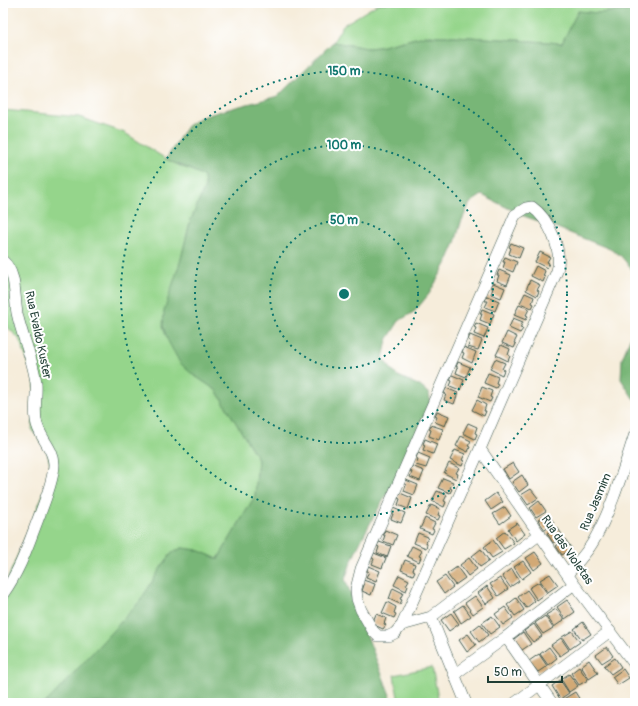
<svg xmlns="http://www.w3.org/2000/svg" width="638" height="706" font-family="Pangolin,sans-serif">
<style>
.green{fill:#95d58b;stroke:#5a8960}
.forest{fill:#78b677;stroke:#4c7a56}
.building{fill:#d2a975}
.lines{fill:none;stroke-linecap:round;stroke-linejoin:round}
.minor-casing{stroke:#3f574d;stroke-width:12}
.minor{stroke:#fff;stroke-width:11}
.ring{fill:none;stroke:#0f766e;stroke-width:2;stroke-dasharray:2 4}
.labels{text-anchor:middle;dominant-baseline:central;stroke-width:4;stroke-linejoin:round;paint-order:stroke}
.street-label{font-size:12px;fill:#1f3d34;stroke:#fff}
.centre{fill:#0f766e;stroke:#fff;stroke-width:2}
.ring-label{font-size:12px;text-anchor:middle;font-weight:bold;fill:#0f766e;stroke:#fff;stroke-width:4;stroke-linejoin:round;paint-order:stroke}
</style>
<rect width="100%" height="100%" fill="#fff"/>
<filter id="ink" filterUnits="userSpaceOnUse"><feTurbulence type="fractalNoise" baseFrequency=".025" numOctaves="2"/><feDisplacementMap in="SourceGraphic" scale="8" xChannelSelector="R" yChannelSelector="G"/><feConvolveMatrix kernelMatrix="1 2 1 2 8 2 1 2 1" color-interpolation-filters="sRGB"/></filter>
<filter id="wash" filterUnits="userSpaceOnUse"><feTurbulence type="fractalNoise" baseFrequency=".012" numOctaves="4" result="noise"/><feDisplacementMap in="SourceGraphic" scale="16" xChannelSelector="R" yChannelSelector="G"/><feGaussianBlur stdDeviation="0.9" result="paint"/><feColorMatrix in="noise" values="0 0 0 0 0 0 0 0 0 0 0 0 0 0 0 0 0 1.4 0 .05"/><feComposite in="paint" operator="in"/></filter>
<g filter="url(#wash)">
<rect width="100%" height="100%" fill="#f6eddb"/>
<path class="green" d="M383 3H635V10L597 13 578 11 562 43 454 36H424L379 47 367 48 333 42 343 25 378 4Z
M3 110 79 117 125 133 166 159 180 166 198 173 204 177 205 187 190 222 181 259 192 374 216 390 258 459 255 496 218 559 197 550 182 548 172 553 162 566 141 601 59 689 45 703H3V590L42 497 51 468 47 451 32 429 34 415 35 380 19 339 3 322Z
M432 667 439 703H399L394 675Z"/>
<path class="forest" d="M635 10V273L621 256 610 249 550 225 524 216 482 195 470 203 461 222 455 243 446 264 429 294 415 311 399 321 387 340 383 359 396 375 420 386 429 394 431 404C421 425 413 447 402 468 382 504 358 539 345 579L393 703H45L59 689 140 601 162 566 172 553 182 548 197 550 218 559 255 496 258 459 216 390 192 374 180 363 168 341 163 326 164 311 181 259 190 222 205 187 204 177C193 169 179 166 166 159L187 126 199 118 221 111 278 96 333 42 367 48 379 47 424 36H454L562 43 578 11 597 13Z
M635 316V400L633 398 621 379 622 359 632 333Z"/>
<g id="blocks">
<path class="building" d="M511 243 523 248 519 258 509 254 511 248 509 247Z
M540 252 550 257 547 262 549 263 547 268 535 262Z
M505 257 517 262 513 272 503 268 505 262H503Z
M536 266 545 271 543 276 545 277 543 282 531 276Z
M499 270 511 275 507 285 497 281 499 275H497Z
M530 280 540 285 537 290 539 291 537 296 526 290Z
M493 283 505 288 501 298 491 294 493 288 491 287Z
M525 293 534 297 532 303 534 304 532 308 520 303Z
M487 296 499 301 495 311 485 307 488 301H485Z
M519 305 529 309 526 315 528 316 526 320 514 315Z
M482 309 494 314 490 324 480 320 482 314H480Z
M513 318 523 322 520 328 523 329 520 333 509 328Z
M476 323 488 328 484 338 474 334 476 328 474 327Z
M507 332 517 337 514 343 516 344 514 348 502 343Z
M470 335 482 340 478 350 468 347 470 341 468 340Z
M501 345 510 349 508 355 510 356 508 361 496 355Z
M464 347 476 352 472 363 462 358 464 353 462 352Z
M495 359 505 363 502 369 504 370 502 375 490 369Z
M458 362 470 367 466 377 456 373 458 367H456Z
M488 373 498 377 496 383 498 384 496 388 484 383Z
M452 375 464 380 460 390 450 386 452 381 450 380Z
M482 387 492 391 490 397 492 398 490 402 478 397Z
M446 388 458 393 454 404 444 400 446 394 444 393Z
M477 400 486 405 484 411H486L484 416 472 410Z
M437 411 449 416 445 426 435 422 437 417 435 416Z
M468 423 477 427 475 433 477 434 475 439 463 433Z
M431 425 443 429 439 440 429 436 431 430 429 429Z
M461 436 471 441 468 446 470 447 468 452 456 446Z
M425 439 437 444 433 454 423 450 425 445 423 444Z
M455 450 465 454 462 460 464 461 462 466 450 460Z
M418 453 430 458 426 468 416 465 418 459 416 458Z
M449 463 459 468 456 473 458 474 456 479 444 473Z
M513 463 519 472 509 479 503 469Z
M412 466 424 471 420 481 410 477 412 472 410 471Z
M522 475 528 485 519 492 512 482Z
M443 478 453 482 450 488 452 489 450 493 438 488Z
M406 480 418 485 414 495 404 491 406 485H405Z
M531 489 538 498 528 505 521 495Z
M437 491 447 495 444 501 446 502 444 507 432 501Z
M400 493 412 498 408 509 398 505 400 499 398 498Z
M496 493 503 502 491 510 485 501Z
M539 501 546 511 536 517 530 508Z
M431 505 440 509 438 515 440 516 438 520 426 515Z
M505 507 511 516 500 524 493 514Z
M393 508 405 513 401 523 391 519 393 514 391 513Z
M548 514 554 523 545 530 538 520Z
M425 518 435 523 432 529 434 530 432 534 420 529Z
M517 523 525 534 516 541 508 529Z
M557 527 563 536 553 543 547 533Z
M385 530 397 535 393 545 383 541 385 535H383Z
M505 531 514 543 504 549 496 538Z
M418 533 428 537 426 543 427 544 426 548 414 543Z
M565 539 572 549 562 555 556 546Z
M493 540 502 552 492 558 484 547Z
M379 542 391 546 387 557 377 553 379 547 377 546Z
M412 546 422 551 419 556 421 557 419 562 407 556Z
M481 549 489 561 480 567 472 556Z
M535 552 543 563 534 570 526 558Z
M374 553 386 558 382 568 372 564 374 559 372 558Z
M469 558 477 569 468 576 460 565Z
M405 560 415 564 413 570 415 571 413 575 401 570Z
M523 561 531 572 522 579 514 567Z
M368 566 380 571 376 581 366 577 369 572 367 571Z
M457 567 465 578 455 585 447 574Z
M512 569 519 581 510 587 502 576Z
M550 574 558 585 548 592 540 580Z
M399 575 409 580 406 585 408 586 406 591 394 585Z
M445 576 453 587 444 594 436 582Z
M500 578 508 589 498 596 490 584Z
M363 580 375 584 371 595 362 591 364 585 362 584Z
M539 582 547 593 537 600 529 588Z
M487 586 495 598 486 604 478 593Z
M393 588 403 593 400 599 402 600 400 604 389 599Z
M527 590 535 601 526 608 518 597Z
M475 596 483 607 473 614 465 603Z
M516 598 524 610 515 616 507 605Z
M567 600 575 612 565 619 557 607Z
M387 602 396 607 394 613 396 614 394 618 382 613Z
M463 605 471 616 461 623 454 611Z
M505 607 513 618 503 625 495 614Z
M556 609 564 620 554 627 546 615Z
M451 613 459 624 449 631 441 620Z
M376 614 386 618 384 624 386 625 383 629 372 624Z
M492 616 500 627 490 634 482 623Z
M545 616 553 628 543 634 535 623Z
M583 622 591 634 582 640 574 629Z
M480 624 488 635 479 642 471 631Z
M534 624 542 636 533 642 524 631Z
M572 631 580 642 570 649 562 637Z
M523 632 531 644 522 650 514 639Z
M468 634 476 645 467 652 459 640Z
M561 638 569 650 560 656 551 645Z
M549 647 557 658 548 665 540 654Z
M607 647 613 656 602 663 596 655Z
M539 654 547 666 538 672 529 661Z
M615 658 621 667 611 674 604 666Z
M589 660 598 673 589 679 581 666Z
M579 667 588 680 579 685 571 673Z
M623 669 629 678 618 685 612 677Z
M569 674 578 686 569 692 561 679Z
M560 680 569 693 560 699 552 686Z
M575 692 580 700 576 703H564L562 700Z"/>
</g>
</g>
<g filter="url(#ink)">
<use href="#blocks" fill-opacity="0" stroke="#3f574d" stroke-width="1"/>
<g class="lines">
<g class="minor-casing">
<path id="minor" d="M3 261C17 273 14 296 17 313 22 337 33 359 36 383 37 395 34 408 36 420 38 437 54 448 54 464 54 479 45 500 40 514 29 542 21 569 3 594
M480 449 574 584 635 665
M568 573C577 563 586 554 593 542 612 509 623 470 635 434
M431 617 466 703
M402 625 480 449 557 271C563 250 549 219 532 207L526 208 515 215 361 569 356 589 357 599 361 610 373 631 378 636H389L395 633 402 625 431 617 540 534
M506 637 552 703
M455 674 506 637 574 584
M515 703 610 631"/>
</g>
<use href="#minor" class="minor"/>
</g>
</g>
<g class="ring">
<circle cx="344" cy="294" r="74"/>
<circle cx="344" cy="294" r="149"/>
<circle cx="344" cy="294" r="223"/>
</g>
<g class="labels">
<g class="street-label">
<text transform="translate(38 335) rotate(78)">Rua Evaldo Kuster</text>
<text transform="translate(596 502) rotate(-67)">Rua Jasmim</text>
<text transform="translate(567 550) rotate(55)">Rua das Violetas</text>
</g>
</g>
<circle cx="344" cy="294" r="6" class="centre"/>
<g class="ring-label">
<text x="344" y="75">150 m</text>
<text x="344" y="149">100 m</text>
<text x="344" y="224">50 m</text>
</g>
<rect width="638" height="706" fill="none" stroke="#fff" stroke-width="16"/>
<path d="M488 676v6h74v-6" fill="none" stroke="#1f3d34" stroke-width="2"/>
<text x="494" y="676" font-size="12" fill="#1f3d34" stroke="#ffffff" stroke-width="3" paint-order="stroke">50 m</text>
</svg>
